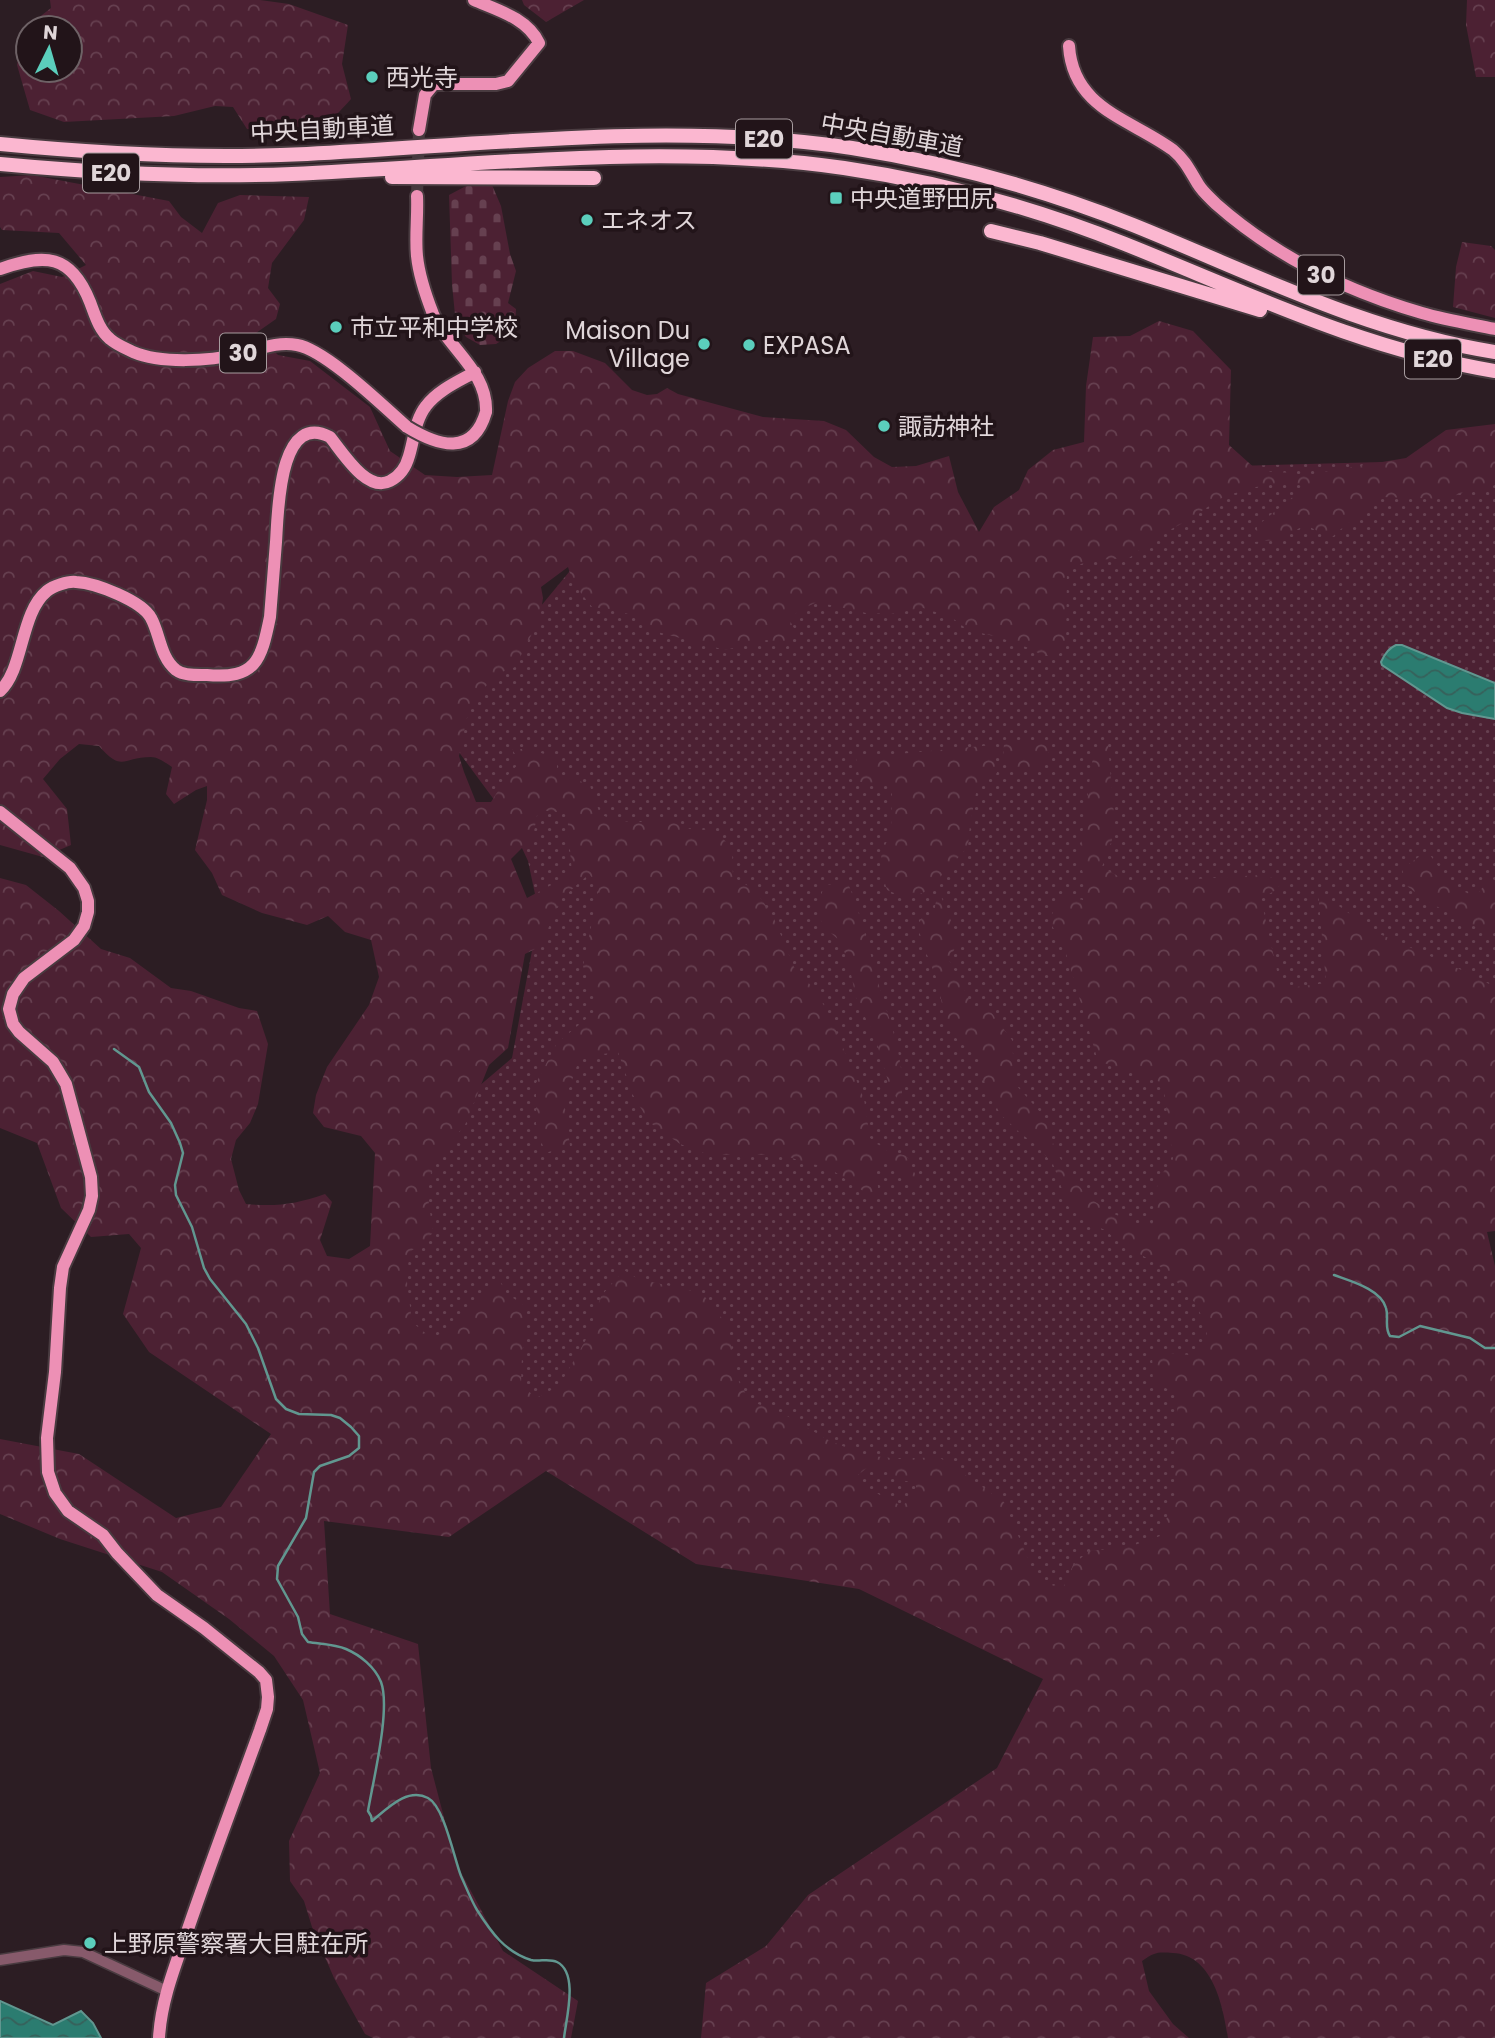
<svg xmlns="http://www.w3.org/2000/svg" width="1495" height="2038" font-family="Poppins,'Noto Sans JP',sans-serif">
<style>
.grass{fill:url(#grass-dots)}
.forest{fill:url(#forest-crowns);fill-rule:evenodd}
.cemetery{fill:url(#cemetery-stones)}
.water{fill:url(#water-waves);stroke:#619790;stroke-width:2}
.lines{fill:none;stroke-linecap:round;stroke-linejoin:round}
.stream{stroke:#619790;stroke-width:2.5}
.major-tunnel{stroke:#47393e;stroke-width:12;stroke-dasharray:12 6;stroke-linecap:butt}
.minor-casing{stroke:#493b40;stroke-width:13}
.major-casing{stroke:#493b40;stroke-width:16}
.highway-casing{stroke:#493b40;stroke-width:18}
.minor{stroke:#875a6b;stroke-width:10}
.major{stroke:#ed90b5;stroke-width:12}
.highway{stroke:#fbb7d0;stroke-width:14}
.major-bridge-casing{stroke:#493b40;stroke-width:16;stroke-linecap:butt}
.major-bridge{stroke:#ed90b5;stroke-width:12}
.poi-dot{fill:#5bcebc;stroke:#221419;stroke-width:2.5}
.labels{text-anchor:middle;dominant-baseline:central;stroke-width:7;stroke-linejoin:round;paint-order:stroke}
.shield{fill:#221419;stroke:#a79c9f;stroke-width:2}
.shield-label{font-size:23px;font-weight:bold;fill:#e0d6d9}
.poi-label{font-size:24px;fill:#e0d6d9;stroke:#221419;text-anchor:start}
.street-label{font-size:24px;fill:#e0d6d9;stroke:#221419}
</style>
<defs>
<pattern id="grass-dots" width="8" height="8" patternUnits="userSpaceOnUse" patternTransform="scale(1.75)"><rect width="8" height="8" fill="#4c2133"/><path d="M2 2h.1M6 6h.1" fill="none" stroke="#664050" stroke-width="1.8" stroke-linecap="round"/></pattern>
<pattern id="forest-crowns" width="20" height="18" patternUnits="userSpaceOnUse" patternTransform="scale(1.75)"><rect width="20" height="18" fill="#4c2133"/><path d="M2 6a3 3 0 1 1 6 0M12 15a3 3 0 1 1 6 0" fill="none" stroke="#664050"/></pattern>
<pattern id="cemetery-stones" width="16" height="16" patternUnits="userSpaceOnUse" patternTransform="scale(1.75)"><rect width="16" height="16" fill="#4c2133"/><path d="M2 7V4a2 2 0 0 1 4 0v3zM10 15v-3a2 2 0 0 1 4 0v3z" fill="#664050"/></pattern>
<pattern id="water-waves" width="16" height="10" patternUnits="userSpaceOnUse" patternTransform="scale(1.75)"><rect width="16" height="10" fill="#2b7c70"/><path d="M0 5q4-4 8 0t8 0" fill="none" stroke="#36615b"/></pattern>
</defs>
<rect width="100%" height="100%" fill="#2c1d23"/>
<path class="grass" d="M1495 459V1003L1223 1481 1097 1620 443 1414 381 1251 393 1159 512 1058 539 913 528 861 509 820 447 736 469 693 574 566 901 579 1162 468Z"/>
<path class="forest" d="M50 0H260L289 4 348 25 342 64 351 99C341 110 331 122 316 128 304 132 261 130 247 129L233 107 215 106 174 116 64 122 30 110 17 65 24 29 51 8ZM28 28H70V70H28Z
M522 0H584L546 22 524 5Z
M1467 0H1495V77H1476L1466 25Z
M32 175 169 201 181 217 202 233 218 203 240 195 309 197 304 220 272 263 268 288 280 304 276 319 256 333 278 355 310 361 370 407 390 451 425 475 457 477 492 475 508 401 515 382 528 368 555 351H573L605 363 632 390 647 395 657 394 667 388 678 394 763 417 824 421 846 430 874 457 892 467 916 466 949 456 958 492 979 532 994 507 1019 490 1028 470 1053 450 1084 442 1086 386 1093 337 1130 336 1159 321 1193 331 1231 370 1229 445 1258 471 1293 473 1308 477 1317 473 1406 458 1446 430 1495 424V485L1465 492 1446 499 1382 497 1341 529 1331 538 1306 525 1275 540 1254 542 1257 526 1305 487 1291 482 1256 487 1225 496 1181 524 1158 536 1129 558 1095 560 1067 568 1066 648 1055 657 1040 654 1029 648 998 637 968 630 951 617 923 608 891 614 866 613 817 602 798 611 790 621 796 632 784 650 767 640 725 650 654 631 634 616 616 610 592 607 573 583 568 567 541 587 543 598 540 618 515 667 499 673 481 691 468 713 459 756 464 772 476 802H491L510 772 520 763 512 749H528L557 758V775L578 780 590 786 600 814 615 821 641 822 662 818 690 829 713 830 732 847 733 877 755 890 773 916 794 967 815 990 830 1016 864 1099 870 1138 886 1150 907 1156 920 1185 917 1194 905 1177 889 1161 876 1166 879 1197 869 1195 826 1166 810 1164 783 1155H709L680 1144 649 1122 633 1095 618 1052 580 1057 564 1103 570 1146 545 1153 536 1124V1083L557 1043 598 1009 583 966 599 887 589 874 560 900 541 946 525 954 508 1048 489 1065 465 1125 446 1147 430 1175 428 1197 433 1233 409 1253 407 1282 412 1322 431 1338 449 1330 473 1302 498 1278 507 1294 527 1307 522 1356 521 1384 536 1398 559 1386 588 1336 601 1296 624 1270 638 1279 702 1293 727 1325 739 1382 750 1401 782 1413 830 1441 865 1455 900 1459 939 1457 1004 1502 1034 1573 1051 1585 1064 1586 1073 1565 1089 1551 1129 1547 1160 1536 1176 1493 1174 1477 1178 1393 1153 1383 1152 1351 1189 1355 1206 1345 1207 1327 1195 1303 1178 1283 1156 1263 1121 1244 1105 1230 1084 1221 1068 1206 1053 1164 1036 1145 1019 1132 1000 1114 981 1075 980 1058 958 1041 945 1017 936 977 923 945 918 927 923 914 933 919 938 889 959 940 949 960 972 1005 991 1012 1012 1040 1015 1084 1048 1121 1054 1147 1067 1171 1088 1197 1112 1213 1141 1226 1153 1223 1158 1179 1173 1159 1163 1083 1098 1061 1065 950 1049 920 1062 895 1083 900 1086 886 1079 857 1094 749 1108 744 1114 816 1112 840 1102 867 1130 883 1261 875 1284 880 1277 889 1261 899 1281 989 1326 983 1318 891 1375 932 1466 972 1495 987V1231L1487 1232 1495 1266V2038H1228C1223 2006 1213 1955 1173 1953 1157 1952 1155 1952 1142 1961L1149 1991 1173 2024 1189 2038H701L706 1983 766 1946 808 1895 997 1768 1043 1679 859 1589 696 1564 546 1471 449 1537 324 1521 330 1614 418 1644 431 1768 456 1863 503 1951 578 2001 571 2038H373L365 2034 334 1978 312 1927 304 1901 290 1881 289 1841 320 1773 303 1700 274 1656 229 1619 162 1572 60 1539 0 1514V1439L79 1454 176 1518 221 1507 271 1434 149 1352 123 1314 141 1248 129 1234 91 1237 61 1208 37 1143 0 1128V878L26 885 59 911 101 949 130 958 171 988 191 991 239 1008 257 1011 268 1044 258 1104 250 1123 236 1140 231 1159 239 1190 246 1204C277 1207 296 1204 325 1194L332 1202 320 1240 327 1256 349 1259 370 1246 375 1153 361 1136 324 1127 313 1113 316 1095 327 1067 369 1005 379 977 371 940 345 932 328 916 307 925 262 913 222 895 212 873 195 850 207 800V786L196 790 174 804 166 794 172 767C166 763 158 757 151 757 122 757 123 773 99 746L79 744 60 759 43 779 67 809 71 845 43 857 0 845V284L33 271 62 277 86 265 59 233 2 230 0 227V177ZM538 810 567 813 572 874 527 898 511 859 533 837ZM868 1467 886 1471 896 1479 915 1483 918 1493 902 1506 883 1497 858 1481V1475Z
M1462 242 1491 246 1495 250V318L1453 307 1456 267Z
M1004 744H1048L1049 762 1035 770 1010 768 1003 758Z
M993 745 997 773 977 788 970 824 968 847 927 891 908 899 887 890 880 867 882 851 891 834 892 784 860 782 856 758Z
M1427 851C1441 869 1453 891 1476 896L1489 879 1495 880V932L1467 924 1424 899 1407 886 1402 869Z
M848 883C861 916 869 948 878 982 889 1021 907 1062 901 1103L891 1091 874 1034 857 1002 849 965 841 942 822 925 818 907 824 885Z"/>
<path class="cemetery" d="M492 185 501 206 510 254 516 271 508 303 516 309 515 332 496 344 480 345 466 337 459 327 455 315 452 284 449 195 466 186Z"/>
<path class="water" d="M1396 645H1402L1495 683V719L1462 713 1447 708 1382 665 1381 662C1384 655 1389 648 1396 645Z
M0 2001 53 2025 81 2011 93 2023 101 2038H0Z"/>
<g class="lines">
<path class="stream" d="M114 1049 139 1067 149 1092 171 1123 180 1143 183 1153 175 1185 176 1195 192 1227 204 1268 210 1279 246 1324 258 1348 276 1399 286 1409 299 1414 331 1415 340 1418 351 1427 359 1436V1448L349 1456 320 1466 314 1472 306 1518 278 1566 277 1579 298 1617 302 1634 308 1642C320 1644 335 1644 346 1649 360 1655 375 1667 381 1682 391 1709 373 1781 368 1811L371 1816 372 1821C387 1809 407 1787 428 1798 444 1806 454 1858 461 1876 466 1887 471 1900 477 1910 491 1932 505 1952 531 1960 539 1962 549 1958 557 1962 579 1973 566 2019 564 2038
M1334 1275C1350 1281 1381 1289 1386 1308 1389 1318 1384 1327 1390 1336L1399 1337 1420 1326 1470 1338 1485 1348H1495"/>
<path class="major-tunnel" d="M417 196 419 130"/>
<g class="minor-casing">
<path id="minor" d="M0 1960 64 1950 83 1952 167 1991"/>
</g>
<g class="major-casing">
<path id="major" d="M1069 46C1073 109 1131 119 1173 150 1185 160 1190 171 1198 184 1202 191 1210 198 1216 204 1275 256 1346 291 1422 313 1446 320 1471 324 1495 329
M419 130 425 95 434 84H496L508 81 539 43C527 18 497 10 474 0
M417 196C418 216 415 236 417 256 419 276 426 296 433 314 448 349 488 371 486 412
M0 269C45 253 71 254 90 302 95 315 99 330 110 339 117 345 125 348 133 352 161 364 210 361 239 354 258 350 276 341 297 345 326 350 383 406 407 427
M0 691C24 669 20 613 47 591 53 586 68 581 76 582 96 583 142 601 151 618 160 634 160 657 176 670 184 676 198 675 207 675 256 679 261 661 270 617 272 592 274 567 276 542 278 515 278 410 330 437 343 453 367 493 390 481 400 476 406 467 409 456 414 440 415 420 426 406 438 390 459 381 475 372
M0 812 70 868 84 888 88 901V912L84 926 74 940 24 978 13 994 9 1009 13 1024 19 1032 53 1062 66 1084 91 1177 92 1196 89 1210 63 1267 60 1288 55 1372 47 1438 48 1472 55 1493 68 1511 103 1535 117 1553 157 1595 204 1628 259 1672 266 1680 268 1697 267 1709 260 1730C236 1796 211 1862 188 1929 176 1964 161 2000 159 2038"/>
</g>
<g class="highway-casing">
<path id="highway" d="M0 144C102 154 205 159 307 154 488 145 671 121 852 148 948 163 1043 189 1133 225 1252 273 1367 332 1495 352
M0 164C97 173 194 178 292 174 476 166 661 142 844 168 940 182 1035 208 1125 244 1250 294 1361 349 1495 371
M392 177 594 178
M991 231 1040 243 1260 310"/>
</g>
<use href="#minor" class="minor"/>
<use href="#major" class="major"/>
<use href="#highway" class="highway"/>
<g class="major-bridge-casing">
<path id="major-bridge" d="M407 427C438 446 473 457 486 412"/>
</g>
<use href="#major-bridge" class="major-bridge"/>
</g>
<g class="poi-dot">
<circle cx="372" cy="77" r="7"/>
<rect x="829" y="191" width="14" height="14" rx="3.5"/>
<circle cx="587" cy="220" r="7"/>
<circle cx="336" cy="327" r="7"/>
<circle cx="704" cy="344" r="7"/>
<circle cx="749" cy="345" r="7"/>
<circle cx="884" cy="426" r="7"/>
<circle cx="90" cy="1943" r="7"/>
</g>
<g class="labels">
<g class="shield">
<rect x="736" y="119.5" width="56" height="39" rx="5"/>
<rect x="83" y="153.5" width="56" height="39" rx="5"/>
<rect x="1298" y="255.5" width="46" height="39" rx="5"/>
<rect x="220" y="333.5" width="46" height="39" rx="5"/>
<rect x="1405" y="339.5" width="56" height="39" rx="5"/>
</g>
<g class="shield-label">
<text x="764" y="139">E20</text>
<text x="111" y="173">E20</text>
<text x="1321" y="275">30</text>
<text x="243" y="353">30</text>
<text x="1433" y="359">E20</text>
</g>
<g class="poi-label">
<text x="386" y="77">西光寺</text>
<text x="850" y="198">中央道野田尻</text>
<text x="601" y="220">エネオス</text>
<text x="350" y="327">市立平和中学校</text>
<text x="690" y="330" text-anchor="end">Maison Du<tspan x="690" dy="28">Village</tspan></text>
<text x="763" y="345">EXPASA</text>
<text x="898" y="426">諏訪神社</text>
<text x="104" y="1943">上野原警察署大目駐在所</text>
</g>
<g class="street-label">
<text transform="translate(322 129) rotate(-3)">中央自動車道</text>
<text transform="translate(892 135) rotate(10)">中央自動車道</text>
</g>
</g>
<g transform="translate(49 49) rotate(5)"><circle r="33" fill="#221419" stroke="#6e6266" stroke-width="2"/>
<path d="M0-5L12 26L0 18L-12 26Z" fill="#5bcebc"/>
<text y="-10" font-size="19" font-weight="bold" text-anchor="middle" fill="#e0d6d9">N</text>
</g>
</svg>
